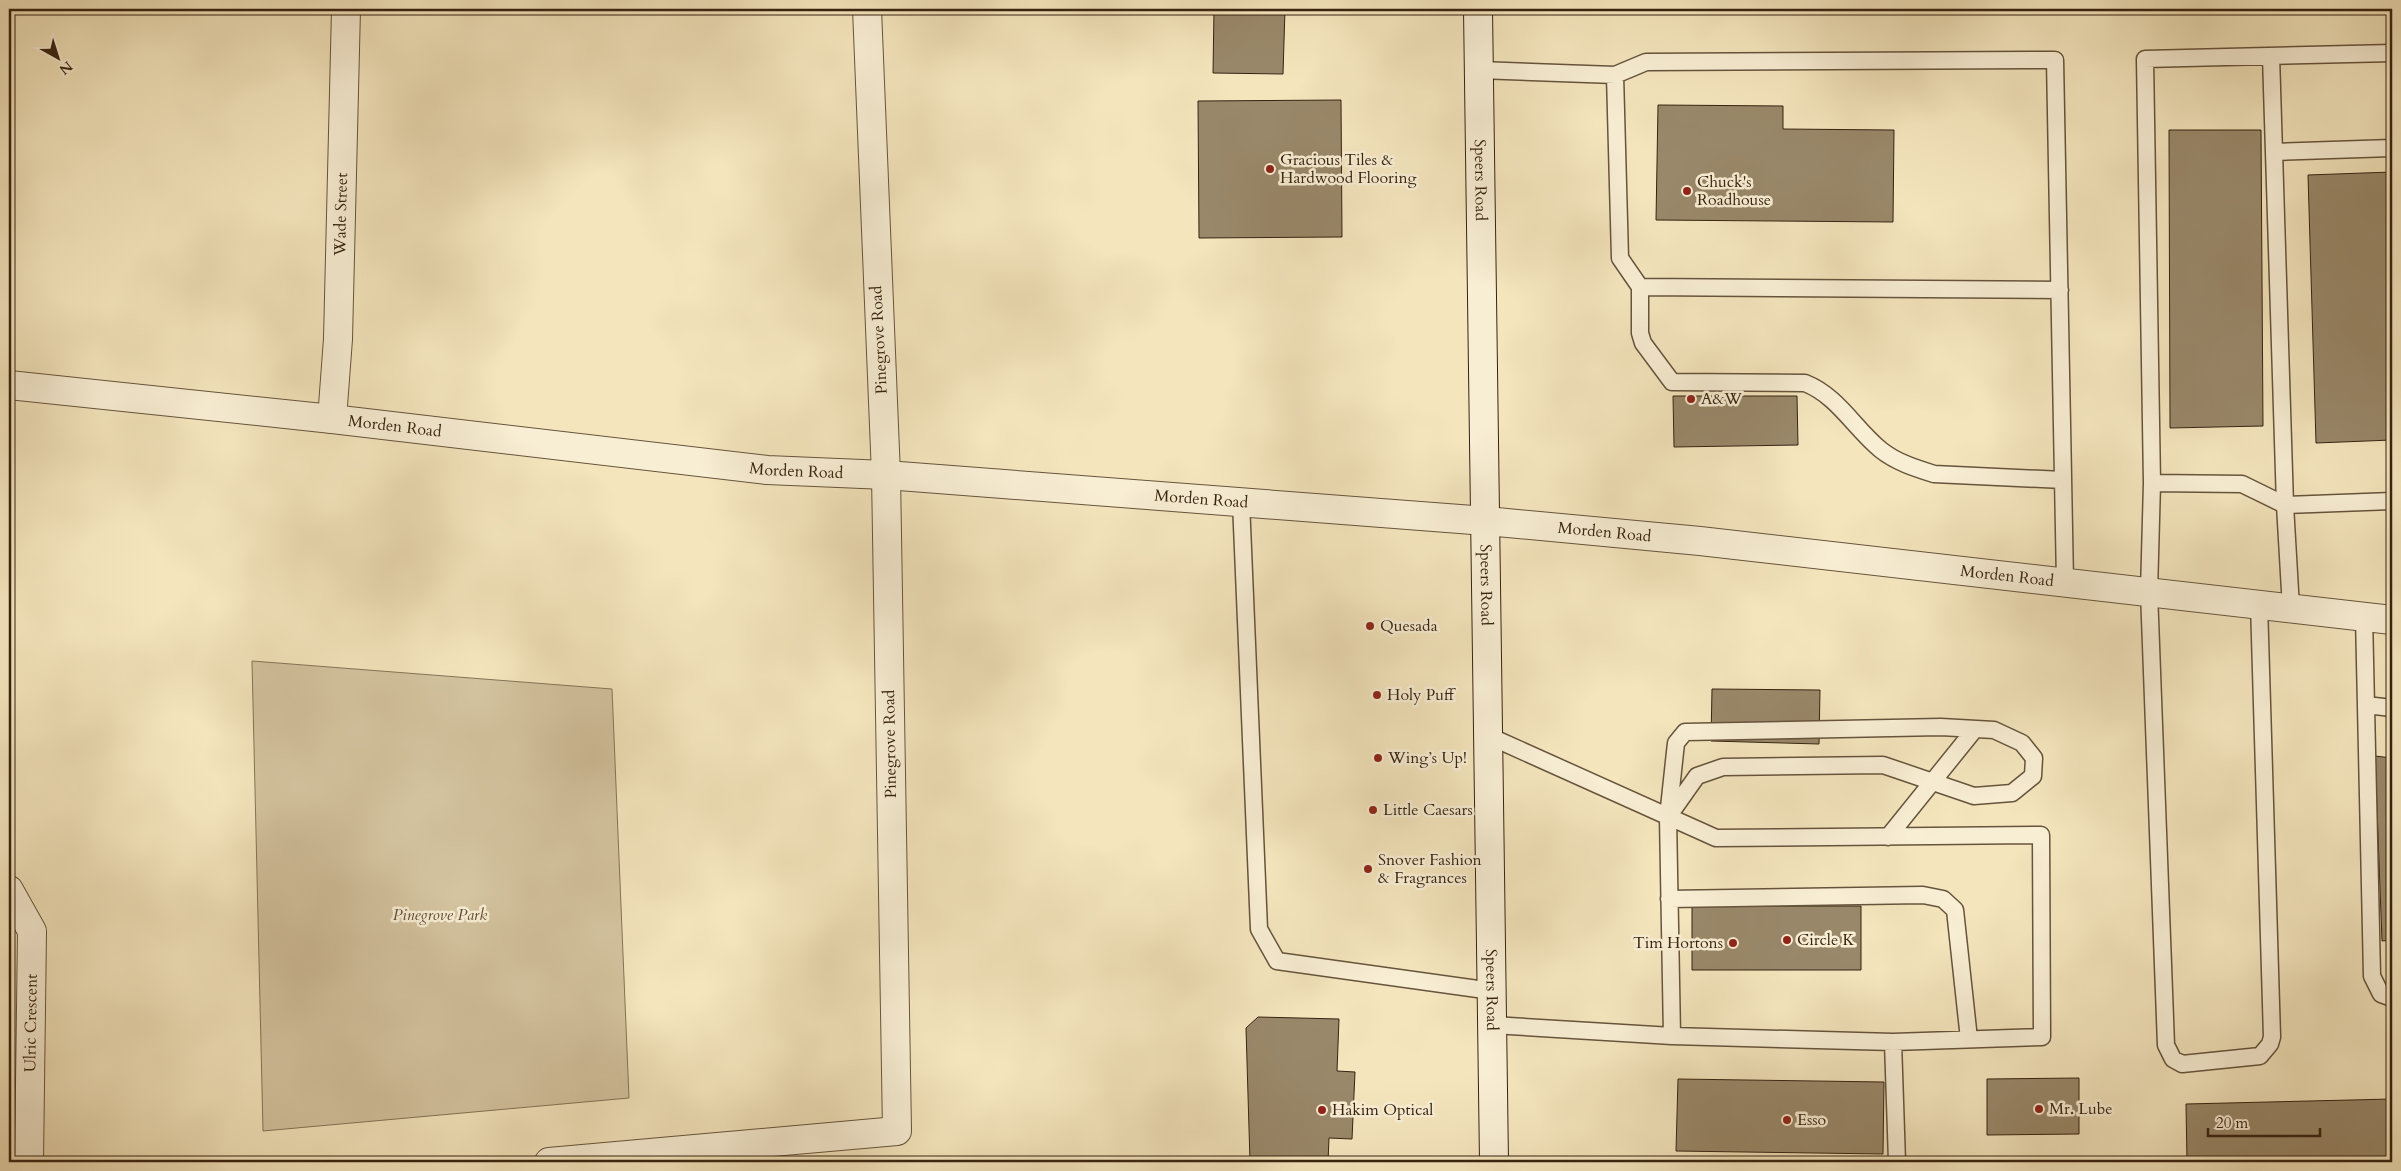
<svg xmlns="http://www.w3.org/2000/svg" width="2401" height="1171" font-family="Cardo,serif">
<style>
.green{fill:#d4c4a0;stroke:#867458}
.building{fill:#99886a;stroke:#372311}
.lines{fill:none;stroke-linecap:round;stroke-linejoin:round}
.service-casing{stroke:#66543c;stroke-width:19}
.minor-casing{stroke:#66543c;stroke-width:30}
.tertiary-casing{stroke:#66543c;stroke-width:30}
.secondary-casing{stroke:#372311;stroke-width:30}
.service{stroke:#f8eed4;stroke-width:16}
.minor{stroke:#f8eed4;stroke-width:28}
.tertiary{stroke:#f8eed4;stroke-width:28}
.secondary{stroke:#f8eed4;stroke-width:28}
.poi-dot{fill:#8f2418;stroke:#f8eed4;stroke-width:2}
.labels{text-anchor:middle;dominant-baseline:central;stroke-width:5;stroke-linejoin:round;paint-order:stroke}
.poi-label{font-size:16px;fill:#372311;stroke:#f8eed4;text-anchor:start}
.street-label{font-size:16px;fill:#372311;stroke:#f8eed4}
.park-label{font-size:16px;font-style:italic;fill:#5e4b35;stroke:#f8eed4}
</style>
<rect width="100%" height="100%" fill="#f4e5bd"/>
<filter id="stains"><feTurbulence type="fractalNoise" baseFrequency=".004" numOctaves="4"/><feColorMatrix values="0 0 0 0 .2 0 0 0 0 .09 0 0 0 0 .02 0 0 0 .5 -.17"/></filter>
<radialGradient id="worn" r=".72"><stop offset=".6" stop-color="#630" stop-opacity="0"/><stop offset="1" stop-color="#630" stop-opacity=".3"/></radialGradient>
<path class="green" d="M252 661 612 689 629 1098 263 1131Z"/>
<path class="building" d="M1214 9H1285L1283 74 1213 73Z
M1341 100 1342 237 1199 238 1198 101Z
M1658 105 1783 106V129L1894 130 1893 222 1656 220Z
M2169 130H2261L2263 426 2170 428Z
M2392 172V440L2316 443 2308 175Z
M1673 396H1797L1798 445 1674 447Z
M1712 689 1820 690 1819 744 1711 741Z
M2375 756 2392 758V940L2382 941Z
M1692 906H1861V970H1692Z
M1258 1017 1339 1019 1337 1071 1355 1072 1352 1139 1329 1138 1328 1162H1250L1246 1028Z
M2079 1078V1134L1987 1135V1079Z
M1678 1079 1884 1082 1883 1154 1676 1151Z
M2392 1099V1162H2187L2186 1104Z"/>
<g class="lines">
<g class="service-casing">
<path id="service" d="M2271 56 2285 505 2392 501
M1479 70 1615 75 1646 62 2055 60 2065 582
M1615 75 1620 258 1640 287 2060 290
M2274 152 2392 148
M1640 287V333L1643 343 1672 382 1805 383C1838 396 1854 428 1881 450 1896 462 1915 468 1934 474L2063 480
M2152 483 2145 59 2392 53
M1241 502 1259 929 1277 961 1492 991
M2259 604 2272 1037 2270 1044 2260 1056 2182 1064 2173 1059 2166 1045 2149 592 2152 483 2242 484 2285 505 2291 608
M2364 616 2372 976 2381 994 2392 998
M2366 705 2392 708
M1489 736 1716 838 2041 835 2042 1037 1893 1042
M1668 817 1697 776 1723 767 1883 765 1974 796 2012 793 2033 776 2034 758 2022 743 1994 730 1941 727 1685 732 1676 743 1668 817 1672 1036
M1888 837 1975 729
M1669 899 1923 895 1943 899 1955 910 1969 1039
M1493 1025 1672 1036 1893 1042 1897 1162"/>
</g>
<g class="minor-casing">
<g id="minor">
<path id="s1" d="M332 419 338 339 346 9"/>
<path id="s2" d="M1486 521 1700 541 2392 620"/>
<path d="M9 890 32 931 29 1162"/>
<path d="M549 1162 897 1131 886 475 867 9"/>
</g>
</g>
<g class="tertiary-casing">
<g id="tertiary">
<path id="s3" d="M9 385 332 419 767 470 886 475 1486 521"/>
</g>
</g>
<g class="secondary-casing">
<g id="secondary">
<path id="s4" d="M1478 9 1494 1162"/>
</g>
</g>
<use href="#service" class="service"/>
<use href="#minor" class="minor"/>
<use href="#tertiary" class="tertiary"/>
<use href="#secondary" class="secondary"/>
</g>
<g class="poi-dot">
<circle cx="1270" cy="169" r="5"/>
<circle cx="1687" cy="191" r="5"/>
<circle cx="1691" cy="399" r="5"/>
<circle cx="1370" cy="626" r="5"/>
<circle cx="1377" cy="695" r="5"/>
<circle cx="1378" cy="758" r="5"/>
<circle cx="1373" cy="810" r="5"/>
<circle cx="1368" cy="869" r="5"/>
<circle cx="1787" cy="940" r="5"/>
<circle cx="1733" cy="943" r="5"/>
<circle cx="2039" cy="1109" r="5"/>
<circle cx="1322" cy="1110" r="5"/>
<circle cx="1787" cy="1120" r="5"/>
</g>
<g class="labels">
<g class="poi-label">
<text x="1280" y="160">Gracious Tiles &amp;<tspan x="1280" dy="18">Hardwood Flooring</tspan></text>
<text x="1697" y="182">Chuck's<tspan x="1697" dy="18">Roadhouse</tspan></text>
<text x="1701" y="399">A&amp;W</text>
<text x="1380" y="626">Quesada</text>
<text x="1387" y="695">Holy Puff</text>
<text x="1388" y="758">Wing’s Up!</text>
<text x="1383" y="810">Little Caesars</text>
<text x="1378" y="860">Snover Fashion<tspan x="1378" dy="18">&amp; Fragrances</tspan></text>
<text x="1797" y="940">Circle K</text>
<text x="1723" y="943" text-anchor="end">Tim Hortons</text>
<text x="2049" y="1109">Mr. Lube</text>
<text x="1332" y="1110">Hakim Optical</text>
<text x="1797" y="1120">Esso</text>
</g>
<g class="street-label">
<text stroke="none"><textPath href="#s4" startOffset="171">Speers Road</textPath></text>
<text stroke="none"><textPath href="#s1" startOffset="205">Wade Street</textPath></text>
<text transform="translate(879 340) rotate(-93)">Pinegrove Road</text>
<text stroke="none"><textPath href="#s3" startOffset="388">Morden Road</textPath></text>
<text stroke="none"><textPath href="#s3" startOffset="792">Morden Road</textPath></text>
<text stroke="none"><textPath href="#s3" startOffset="1198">Morden Road</textPath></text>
<text stroke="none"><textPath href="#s2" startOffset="119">Morden Road</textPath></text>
<text stroke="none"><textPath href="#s2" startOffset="524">Morden Road</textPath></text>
<text stroke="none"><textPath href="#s4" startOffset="576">Speers Road</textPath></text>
<text transform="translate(890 744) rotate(-91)">Pinegrove Road</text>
<text stroke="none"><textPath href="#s4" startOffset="981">Speers Road</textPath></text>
<text transform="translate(31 1023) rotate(-89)">Ulric Crescent</text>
</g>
<g class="park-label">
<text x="440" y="915">Pinegrove Park</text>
</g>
</g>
<rect width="2401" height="1171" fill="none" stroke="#f4e5bd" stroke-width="30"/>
<rect x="10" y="10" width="2381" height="1151" fill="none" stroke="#372311" stroke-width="2.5"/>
<rect x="15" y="15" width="2371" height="1141" fill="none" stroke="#372311"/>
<g transform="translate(58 58) rotate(141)" stroke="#f8eed4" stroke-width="4" paint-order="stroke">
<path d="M0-4L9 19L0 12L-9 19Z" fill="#372311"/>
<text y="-8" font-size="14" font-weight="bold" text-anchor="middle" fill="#372311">N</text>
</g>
<path d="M2208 1128v8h112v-8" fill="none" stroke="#372311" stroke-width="2.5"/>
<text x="2216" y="1128" font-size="15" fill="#372311" stroke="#f8eed4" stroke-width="4" paint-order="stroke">20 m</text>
<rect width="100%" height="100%" filter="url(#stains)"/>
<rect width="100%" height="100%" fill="url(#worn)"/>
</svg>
